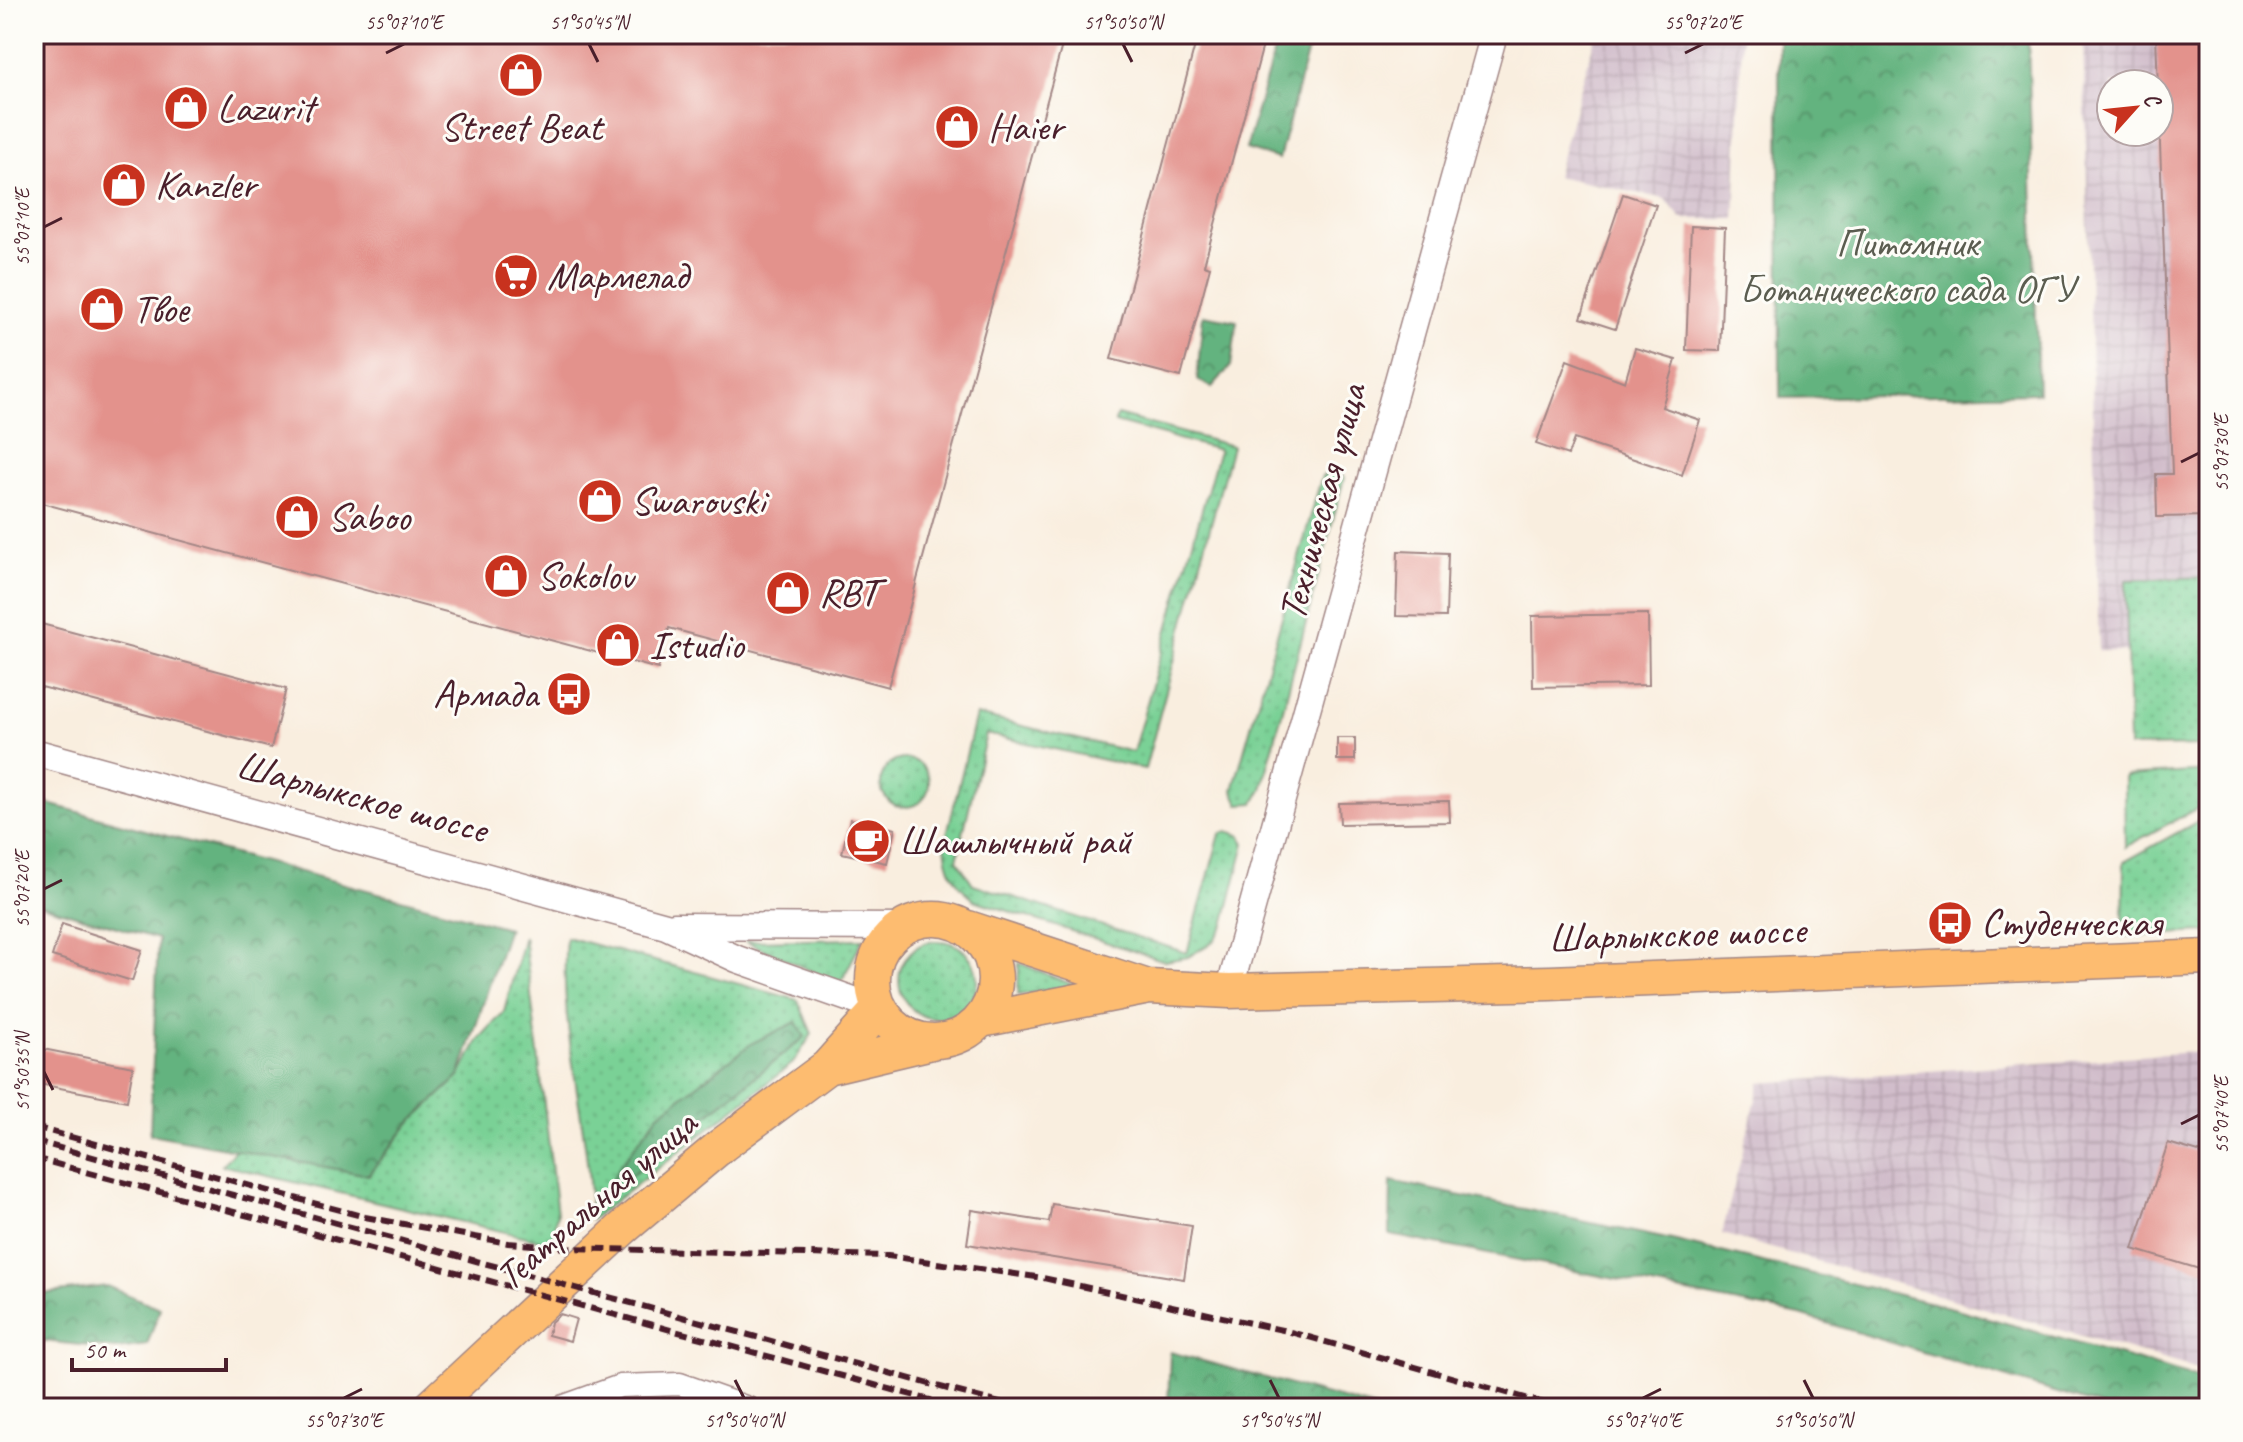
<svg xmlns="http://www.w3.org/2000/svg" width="2243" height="1442" font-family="Caveat,sans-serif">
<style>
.industrial{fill:url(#industrial-grid);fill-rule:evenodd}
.grass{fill:url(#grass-dots);stroke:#627860;stroke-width:2}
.forest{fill:url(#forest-crowns);stroke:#566955;stroke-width:2}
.building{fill:#e3928c}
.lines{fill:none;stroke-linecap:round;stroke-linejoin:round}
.minor-casing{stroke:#a28685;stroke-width:25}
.tertiary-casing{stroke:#a28685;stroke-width:29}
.primary-casing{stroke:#a28685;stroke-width:37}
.minor{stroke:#fff;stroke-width:22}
.tertiary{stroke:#fff;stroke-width:26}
.primary{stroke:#fdbc6f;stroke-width:34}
.rail{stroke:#4a1f2b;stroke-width:6;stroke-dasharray:12 6;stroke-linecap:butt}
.ticks{fill:none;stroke:#4a1f2b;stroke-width:3}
.labels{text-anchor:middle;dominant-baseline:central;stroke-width:6;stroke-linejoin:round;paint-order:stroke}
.poi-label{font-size:40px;fill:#4a1f2b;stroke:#fdfcf7;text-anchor:start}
.park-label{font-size:40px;fill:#5b5d50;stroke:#fdfcf7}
.street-label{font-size:40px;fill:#4a1f2b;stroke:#fdfcf7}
.neatline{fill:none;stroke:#4a1f2b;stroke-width:3}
.ticks-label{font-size:20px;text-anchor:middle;fill:#4a1f2b}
</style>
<defs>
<pattern id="industrial-grid" width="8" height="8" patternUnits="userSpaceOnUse" patternTransform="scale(2)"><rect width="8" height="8" fill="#d1bdcb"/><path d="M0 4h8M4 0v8" fill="none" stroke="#b5a2ae"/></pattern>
<pattern id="grass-dots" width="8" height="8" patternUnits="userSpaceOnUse" patternTransform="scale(2)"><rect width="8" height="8" fill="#7ad196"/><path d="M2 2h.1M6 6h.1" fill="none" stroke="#6bb381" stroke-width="1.8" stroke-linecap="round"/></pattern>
<pattern id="forest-crowns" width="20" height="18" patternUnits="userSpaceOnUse" patternTransform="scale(2)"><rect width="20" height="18" fill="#63b37f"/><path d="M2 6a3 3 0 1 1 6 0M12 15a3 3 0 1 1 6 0" fill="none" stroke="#549168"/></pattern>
</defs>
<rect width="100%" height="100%" fill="#fdfcf7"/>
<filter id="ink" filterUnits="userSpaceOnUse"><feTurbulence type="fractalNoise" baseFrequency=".0125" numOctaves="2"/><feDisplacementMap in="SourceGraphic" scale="16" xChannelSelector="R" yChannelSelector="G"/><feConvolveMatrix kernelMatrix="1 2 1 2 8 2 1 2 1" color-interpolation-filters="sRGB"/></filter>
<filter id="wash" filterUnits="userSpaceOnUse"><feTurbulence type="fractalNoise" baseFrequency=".006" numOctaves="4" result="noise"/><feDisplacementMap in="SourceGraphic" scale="32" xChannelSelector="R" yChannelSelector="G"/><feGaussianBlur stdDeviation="1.8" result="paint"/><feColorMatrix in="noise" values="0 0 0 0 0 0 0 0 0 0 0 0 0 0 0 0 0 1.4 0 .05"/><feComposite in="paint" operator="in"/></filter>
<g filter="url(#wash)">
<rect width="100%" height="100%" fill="#f9eedf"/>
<path class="industrial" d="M1596 34H1742L1735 219H1682L1665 199 1556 176Z
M2083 34H2209V653L2099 651ZM2111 84H2159V132H2111Z
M2209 1051V1372L1722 1234 1760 1083Z"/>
<path class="grass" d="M1117 415 1232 446 1145 769 986 734 957 860 973 884 1187 953 1220 834 1227 831 1240 835 1245 843 1224 925 1214 941 1188 957 1165 961 974 900C954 882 946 869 945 842L976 715 1133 752 1219 450 1115 422Z
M1337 470 1344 478 1262 789 1254 803 1239 804 1233 790 1322 476Z
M2209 577V746L2129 747 2126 580Z
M881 783a24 24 0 1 1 48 0a24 24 0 1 1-48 0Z
M2209 771V802L2125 847 2124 776Z
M2209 815V932L2123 936 2124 862Z
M524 936 557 1214 551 1243 222 1165 235 1150 369 1175 411 1122 459 1077 479 1039 504 1012Z
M566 937 798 1000 812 1034 793 1063 591 1220C590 1125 558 1033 566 937Z
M863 939 840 984 745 941Z
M899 980a39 39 0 1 1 78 0a39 39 0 1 1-78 0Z
M1019 963 1076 986 1018 995Z"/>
<path class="forest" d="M1279 34H1312L1279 159 1246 149Z
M1779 34H2028L2038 393 1780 398Z
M1203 315 1237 321 1231 366 1212 387 1197 380Z
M34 800 508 928 459 1077 411 1122 368 1175 150 1134 158 939 34 903Z
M796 1022 805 1037 603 1198 619 1167 659 1114 752 1043Z
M1391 1181 1672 1240 1953 1308 2209 1381V1408H2107L1800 1315 1390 1235Z
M107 1286 160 1308 147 1345 117 1349 34 1340V1295Z
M1170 1352 1375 1408H1170L1168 1407Z"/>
<g id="blocks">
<path class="building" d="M34 34H1065L888 687 669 628 658 669 34 501Z
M1198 34H1266L1204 265 1210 267 1181 377 1111 359Z
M2156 34H2209V516L2157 517 2156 474H2172Z
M1623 194 1656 205 1615 329 1581 318Z
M1691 226 1725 228 1720 351 1686 350Z
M1635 348 1676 360 1662 407 1700 420 1682 475 1574 439 1568 455 1536 444 1567 360 1625 382Z
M1398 551 1448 553 1446 617 1396 616Z
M1648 614 1649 685 1533 687 1532 616Z
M34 622 286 689 271 748 34 685Z
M1337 738H1355V760H1337Z
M1449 801 1450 822 1340 824 1339 803Z
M850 819 895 829 887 863 842 853Z
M62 924 142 950 132 981 52 956Z
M38 1048 133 1067 127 1101 34 1083Z
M2168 1143 2209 1155V1272L2133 1249Z
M1052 1204 1192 1226 1184 1279 967 1244 972 1210 1049 1222Z
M560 1314 576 1319 570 1341 548 1335 551 1322Z"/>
</g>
</g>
<g filter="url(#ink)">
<use href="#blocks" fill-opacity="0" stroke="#a28685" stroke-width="2"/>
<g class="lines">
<g class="minor-casing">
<path id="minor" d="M559 1408 620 1386 680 1384 748 1408"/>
</g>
<g class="tertiary-casing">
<path id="tertiary" d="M34 752 666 926 737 959 879 1009
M674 926 902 927
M1229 991 1494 34"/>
</g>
<g class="primary-casing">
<path id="primary" d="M873 980a61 61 0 1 1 122 0a61 61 0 1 1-122 0Z
M968 928 1145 986
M981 1020 1149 987 1229 991 1550 983 2209 957
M827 1067 932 1042
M430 1408 623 1228 722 1145 827 1067 879 1009"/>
</g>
<use href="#minor" class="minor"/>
<use href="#tertiary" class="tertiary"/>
<use href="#primary" class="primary"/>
<path class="rail" d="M34 1127 365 1217 508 1243 566 1248 888 1256 1043 1278 1287 1331 1561 1408
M34 1141 1018 1408
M34 1158 960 1408"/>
</g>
</g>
<path class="ticks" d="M589 44 598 62M1123 44 1132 62M386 53 404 44M1685 53 1703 44M44 227 62 218M2181 462 2199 453M44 889 62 880M44 1072 53 1090M2181 1124 2199 1115M735 1380 744 1398M1270 1380 1279 1398M1804 1380 1813 1398M344 1398 362 1389M1643 1398 1661 1389"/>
<defs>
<g id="shop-disc" transform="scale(2.3)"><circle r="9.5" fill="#c8321e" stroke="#fdfcf7"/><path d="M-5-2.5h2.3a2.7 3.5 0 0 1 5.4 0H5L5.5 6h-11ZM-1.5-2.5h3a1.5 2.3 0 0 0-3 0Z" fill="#fff"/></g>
<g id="supermarket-disc" transform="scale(2.3)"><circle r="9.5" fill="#c8321e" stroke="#fdfcf7"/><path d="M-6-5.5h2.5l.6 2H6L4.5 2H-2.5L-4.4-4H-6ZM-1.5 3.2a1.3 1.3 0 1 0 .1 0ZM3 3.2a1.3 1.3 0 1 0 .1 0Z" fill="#fff"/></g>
<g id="bus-disc" transform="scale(2.3)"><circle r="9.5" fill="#c8321e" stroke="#fdfcf7"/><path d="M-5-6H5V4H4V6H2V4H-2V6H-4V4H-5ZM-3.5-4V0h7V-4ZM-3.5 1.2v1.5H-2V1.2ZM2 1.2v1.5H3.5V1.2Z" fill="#fff"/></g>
<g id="cafe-disc" transform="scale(2.3)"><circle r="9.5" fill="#c8321e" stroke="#fdfcf7"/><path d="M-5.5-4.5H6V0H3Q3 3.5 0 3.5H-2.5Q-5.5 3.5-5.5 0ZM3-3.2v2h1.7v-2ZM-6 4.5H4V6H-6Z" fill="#fff"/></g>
</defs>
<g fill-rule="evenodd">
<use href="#shop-disc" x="521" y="75"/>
<use href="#shop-disc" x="186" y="108"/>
<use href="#shop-disc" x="957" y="127"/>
<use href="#shop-disc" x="124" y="185"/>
<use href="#supermarket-disc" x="516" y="276"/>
<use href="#shop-disc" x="102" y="309"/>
<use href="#shop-disc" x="600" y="501"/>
<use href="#shop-disc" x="297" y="517"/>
<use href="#shop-disc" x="506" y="576"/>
<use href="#shop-disc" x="788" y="593"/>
<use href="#shop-disc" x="618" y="645"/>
<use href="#bus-disc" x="569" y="694"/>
<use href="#cafe-disc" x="868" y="841"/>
<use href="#bus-disc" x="1950" y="923"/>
</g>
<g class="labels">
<g class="poi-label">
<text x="217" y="108">Lazurit</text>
<text x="521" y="127" text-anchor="middle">Street Beat</text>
<text x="988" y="127">Haier</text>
<text x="155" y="185">Kanzler</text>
<text x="547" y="276">Мармелад</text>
<text x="133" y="309">Твое</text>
<text x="631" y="501">Swarovski</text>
<text x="328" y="517">Saboo</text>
<text x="537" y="576">Sokolov</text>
<text x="819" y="593">RBT</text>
<text x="649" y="645">Istudio</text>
<text x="538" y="694" text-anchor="end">Армада</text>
<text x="899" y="841">Шашлычный рай</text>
<text x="1981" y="923">Студенческая</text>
</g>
<g class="park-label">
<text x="1907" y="243">Питомник<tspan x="1907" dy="46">Ботанического сада ОГУ</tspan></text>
</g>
<g class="street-label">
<text transform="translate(1322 502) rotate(-75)">Техническая улица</text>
<text transform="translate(362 797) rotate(15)">Шарлыкское шоссе</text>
<text transform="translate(1677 934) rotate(-2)">Шарлыкское шоссе</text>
<text transform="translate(596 1200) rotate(-41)">Театральная улица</text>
</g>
</g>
<rect width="2243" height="1442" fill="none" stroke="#fdfcf7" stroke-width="88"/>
<g transform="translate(2135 108) rotate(63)"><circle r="38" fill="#fdfcf7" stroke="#b5a4a5" stroke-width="2"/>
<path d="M0-6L14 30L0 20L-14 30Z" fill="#c8321e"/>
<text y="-12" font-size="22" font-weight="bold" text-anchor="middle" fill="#4a1f2b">С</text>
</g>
<path d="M72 1358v12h154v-12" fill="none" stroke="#4a1f2b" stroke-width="4"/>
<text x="84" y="1358" font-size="24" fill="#4a1f2b" stroke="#fdfcf7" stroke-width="6" paint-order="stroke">50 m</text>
<rect x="44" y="44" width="2155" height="1354" class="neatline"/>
<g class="ticks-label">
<text x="404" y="29">55°07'10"E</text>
<text x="589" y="29">51°50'45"N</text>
<text x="1123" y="29">51°50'50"N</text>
<text x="1703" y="29">55°07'20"E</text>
<text transform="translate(22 227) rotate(-90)" y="7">55°07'10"E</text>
<text transform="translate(2221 453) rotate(-90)" y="7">55°07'30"E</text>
<text transform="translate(22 889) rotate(-90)" y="7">55°07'20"E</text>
<text transform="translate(22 1072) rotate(-90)" y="7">51°50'35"N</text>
<text transform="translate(2221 1115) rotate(-90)" y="7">55°07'40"E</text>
<text x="344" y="1427">55°07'30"E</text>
<text x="744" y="1427">51°50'40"N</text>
<text x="1279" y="1427">51°50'45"N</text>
<text x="1643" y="1427">55°07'40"E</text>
<text x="1813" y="1427">51°50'50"N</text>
</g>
</svg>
